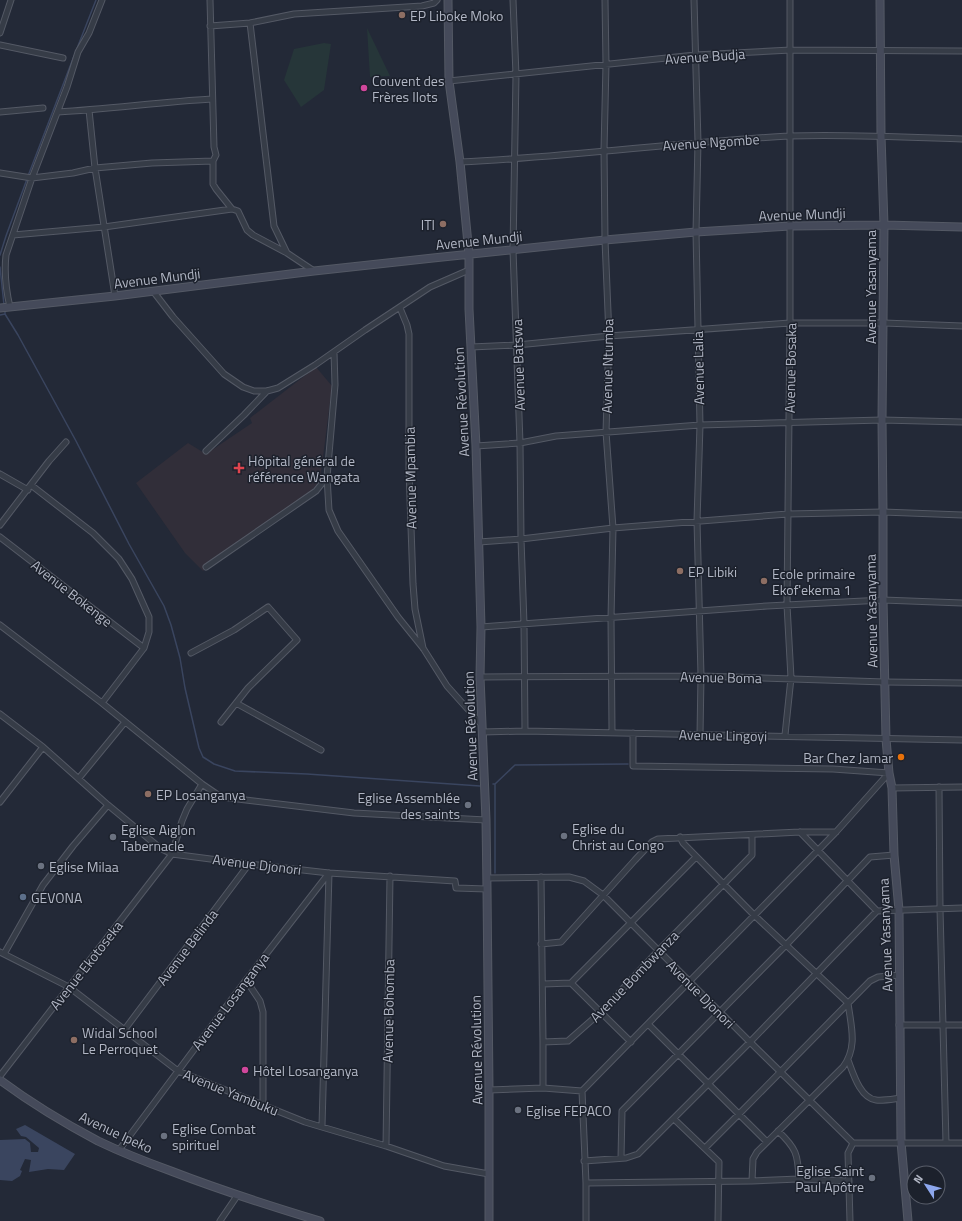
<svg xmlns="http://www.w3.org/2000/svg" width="962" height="1221" font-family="'Titillium Web',sans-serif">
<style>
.medical{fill:#312e39}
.green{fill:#263639}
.water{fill:#3a455f}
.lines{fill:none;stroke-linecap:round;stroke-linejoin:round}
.stream{stroke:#3a455f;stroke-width:1.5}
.street-casing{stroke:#545965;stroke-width:7}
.secondary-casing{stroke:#545965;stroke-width:9}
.street{stroke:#363c47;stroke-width:5}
.secondary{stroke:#454a5a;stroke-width:7}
.education-dot{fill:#8d6e63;stroke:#1c212c;stroke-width:1.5}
.hotel-dot{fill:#d1479c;stroke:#1c212c;stroke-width:1.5}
.health-dot{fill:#e0444e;stroke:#1c212c;stroke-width:1.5}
.food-dot{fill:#e8710a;stroke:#1c212c;stroke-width:1.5}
.worship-dot{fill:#6b7280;stroke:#1c212c;stroke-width:1.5}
.service-dot{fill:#5c6f8a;stroke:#1c212c;stroke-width:1.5}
.labels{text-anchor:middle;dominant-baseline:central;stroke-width:3;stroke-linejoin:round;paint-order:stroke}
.poi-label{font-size:14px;fill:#b1b6c4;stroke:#1c212c;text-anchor:start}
.street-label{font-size:14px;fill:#b1b6c4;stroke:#1c212c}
</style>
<rect width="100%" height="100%" fill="#232937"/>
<path class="medical" d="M316 367 332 386 320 481 302 502 231 550 203 571 185 553 136 483 188 443 206 454 252 423 250 418Z"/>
<path class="green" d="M367 28 390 76 370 77Z
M324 43 331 44 324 90 301 107 284 80 294 49Z"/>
<path class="water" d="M25 1125 75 1154 64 1170 48 1169 29 1172 31 1160 25 1159 20 1170 22 1171 20 1176 12 1181 0 1180V1140L25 1139 30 1143 31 1152H38L39 1148 26 1137 21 1136 16 1129Z"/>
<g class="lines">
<path class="stream" d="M76 51 96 0
M28 176 74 56
M0 255 6 236 27 179
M0 267 4 305
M5 311V314L18 335 76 441 129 544 164 606 171 625 180 658 185 688 199 748 203 757 214 764 235 771 307 774 480 786
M0 315 5 314
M493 784H495V873
M495 784 515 765 628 764"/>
<g class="street-casing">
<path id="street" d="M210 0 214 147 216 155 213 161V184L216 189 232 209 238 211 247 230 253 235 287 253
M513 0 516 75 513 250 520 443 521 539 524 624 525 731
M605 0 606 64 604 150 605 240 609 336 606 432 613 528 611 618 612 732
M694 0 698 142 696 232 700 425 697 521 701 676 700 735
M250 23 274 226 287 253 314 271
M210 26 250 23 294 14 422 6 434 3 437 0
M0 33 11 0
M0 45 63 58
M449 81 695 55 791 50 962 51
M89 110 95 168 115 296
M0 112 43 108
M58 112C109 109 161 102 212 99
M460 162C570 157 679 142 789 136 847 134 905 137 962 139
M0 173 32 178 73 173 95 168 152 163 213 161
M13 235 104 227 232 209
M153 291 173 317 224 374 243 387 254 391H267L278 388 315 365 365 330 430 287 469 270
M10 307C6 290 4 273 6 255L32 178 67 87 78 52 89 33 102 0
M400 308 407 325 409 334V470L413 584 415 609 423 648
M471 347 517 345 609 336 790 323H884L962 326
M334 352 335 385 327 477 329 510 338 531 398 617 423 648 447 686 482 725
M476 446 520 443 556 436 700 425 882 420 962 422
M206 451 244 415 267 391
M0 474 28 490
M31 485 93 533 119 559 132 579 149 617V632L144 648 102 703
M0 525 49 461 66 442
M0 537 144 648
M479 542 521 539 613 528 788 514 883 512 962 515
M206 567 316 491 327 477
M0 625 102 703 202 784 221 797 354 813 486 820
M481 627 767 606 883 600 962 603
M191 653 234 630 268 607 297 640 248 688 221 722
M480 677 701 676 885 682 962 683
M236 703 321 750
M0 714 43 747 108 805 160 848 172 854 249 864 329 873 455 881 456 888 487 889
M483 732 525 731 962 740
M633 733V766L833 769 889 773
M785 735 791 678 787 605 790 323V0
M79 778 125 722
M939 787 940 909 946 1143
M892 788 962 787
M0 802 43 747
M800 832 877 911
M680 837 683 843 754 915 848 1003C851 1026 858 1047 843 1067L757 1152 753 1159 752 1181
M541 877 543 1042V1088
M487 878 569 877 584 881 603 895 750 1042 853 1143H962
M541 944 561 942 635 860 652 842 658 839 800 832H836
M0 952 69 987 178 1071 305 1122 386 1146 444 1166 489 1174
M4 954 43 885 73 846 108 805
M246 980 260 1001 263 1012V1106
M571 983 631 1042
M543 984 571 983 696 857
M648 1024 767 1142
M899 1025H962
M125 1029 249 864
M543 1042 568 1041 601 1012 658 951 752 855V835
M848 1060C853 1073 860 1098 876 1100 883 1101 893 1099 901 1098
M0 1076 172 854 182 821 187 809 202 784
M489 1090 543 1088 582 1091
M674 1119 719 1162 718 1221
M322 1126 329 873
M778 1131C796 1148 798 1154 799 1179
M386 1146 390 876
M705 1148 739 1114 870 981 878 977 900 975
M119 1150 246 980 329 873
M621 1158 622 1111 786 945 870 857 894 855
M584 1161 626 1158 638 1154 750 1042 877 911 962 908
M586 1183 752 1181 799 1179 849 1181
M220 1221 237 1196
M586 1221V1183L582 1091 836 832 889 773
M850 1221 848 1153 853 1143"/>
</g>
<g class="secondary-casing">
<path id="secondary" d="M448 0 449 81 460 162 469 254V309L476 446 481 627 480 677 486 820 487 889 489 1090V1221
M880 0 881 136 884 225 882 420 883 512V600L886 739 889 773 892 788 894 855 899 910 901 1142 908 1221
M0 308 115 296 314 271 433 258 605 240 696 232 790 226 884 225 962 227
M0 1080C31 1103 64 1123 98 1141 121 1152 146 1162 171 1171 220 1190 270 1206 320 1221"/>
</g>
<use href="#street" class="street"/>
<use href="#secondary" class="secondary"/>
</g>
<g class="education-dot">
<circle cx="402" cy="15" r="4"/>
<circle cx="443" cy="224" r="4"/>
<circle cx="680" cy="571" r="4"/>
<circle cx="764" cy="581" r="4"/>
<circle cx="148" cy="794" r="4"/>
<circle cx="74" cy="1040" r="4"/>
</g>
<g class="hotel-dot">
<circle cx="364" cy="88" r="4"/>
<circle cx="245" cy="1070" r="4"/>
</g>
<path class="health-dot" d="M237 462h4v4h4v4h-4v4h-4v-4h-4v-4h4z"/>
<circle class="food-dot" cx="901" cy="757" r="4"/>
<g class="worship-dot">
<circle cx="468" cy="805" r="4"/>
<circle cx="564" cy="836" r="4"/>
<circle cx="113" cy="837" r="4"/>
<circle cx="41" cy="866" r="4"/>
<circle cx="518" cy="1110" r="4"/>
<circle cx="164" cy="1136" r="4"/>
<circle cx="872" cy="1178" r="4"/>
</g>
<circle class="service-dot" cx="23" cy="897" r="4"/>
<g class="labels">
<g class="poi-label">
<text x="410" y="15">EP Liboke Moko</text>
<text x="372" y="80">Couvent des<tspan x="372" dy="16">Frères Ilots</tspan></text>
<text x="435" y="224" text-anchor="end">ITI</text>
<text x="248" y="460">Hôpital général de<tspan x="248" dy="16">référence Wangata</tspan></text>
<text x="688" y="571">EP Libiki</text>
<text x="772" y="573">Ecole primaire<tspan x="772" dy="16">Ekof'ekema 1</tspan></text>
<text x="893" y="757" text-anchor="end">Bar Chez Jamar</text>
<text x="156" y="794">EP Losanganya</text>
<text x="460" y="797" text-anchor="end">Eglise Assemblée<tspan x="460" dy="16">des saints</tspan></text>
<text x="572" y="828">Eglise du<tspan x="572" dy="16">Christ au Congo</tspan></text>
<text x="121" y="829">Eglise Aiglon<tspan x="121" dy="16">Tabernacle</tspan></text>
<text x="49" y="866">Eglise Milaa</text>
<text x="31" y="897">GEVONA</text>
<text x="82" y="1032">Widal School<tspan x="82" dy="16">Le Perroquet</tspan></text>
<text x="253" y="1070">Hôtel Losanganya</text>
<text x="526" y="1110">Eglise FEPACO</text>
<text x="172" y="1128">Eglise Combat<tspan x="172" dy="16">spirituel</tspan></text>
<text x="864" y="1170" text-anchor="end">Eglise Saint<tspan x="864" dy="16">Paul Apôtre</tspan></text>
</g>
<g class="street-label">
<text transform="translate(705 56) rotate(-4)">Avenue Budja</text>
<text transform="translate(711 142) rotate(-4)">Avenue Ngombe</text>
<text transform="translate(802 214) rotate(-2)">Avenue Mundji</text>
<text transform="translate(479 240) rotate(-6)">Avenue Mundji</text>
<text transform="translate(157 278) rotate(-7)">Avenue Mundji</text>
<text transform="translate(870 287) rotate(-90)">Avenue Yasanyama</text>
<text transform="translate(518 365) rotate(-92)">Avenue Batswa</text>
<text transform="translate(607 366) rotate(-89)">Avenue Ntumba</text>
<text transform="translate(698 368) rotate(-91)">Avenue Lalia</text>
<text transform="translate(790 368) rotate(-89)">Avenue Bosaka</text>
<text transform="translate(461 402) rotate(-93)">Avenue Révolution</text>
<text transform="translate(410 478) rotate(-91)">Avenue Mpambia</text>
<text transform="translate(72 593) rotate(38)">Avenue Bokenge</text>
<text transform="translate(871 611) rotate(-91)">Avenue Yasanyama</text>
<text transform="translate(721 677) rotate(1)">Avenue Boma</text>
<text transform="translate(470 726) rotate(-92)">Avenue Révolution</text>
<text transform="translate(723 735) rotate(1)">Avenue Lingoyi</text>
<text transform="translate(257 864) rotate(7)">Avenue Djonori</text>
<text transform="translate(885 935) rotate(-92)">Avenue Yasanyama</text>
<text transform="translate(187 947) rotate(-53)">Avenue Belinda</text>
<text transform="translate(86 965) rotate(-52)">Avenue Ekotoseka</text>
<text transform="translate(634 976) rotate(-46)">Avenue Bombwanza</text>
<text transform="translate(701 994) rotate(45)">Avenue Djonori</text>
<text transform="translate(230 1001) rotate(-53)">Avenue Losanganya</text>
<text transform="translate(388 1011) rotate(-89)">Avenue Bohomba</text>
<text transform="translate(476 1050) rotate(-91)">Avenue Révolution</text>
<text transform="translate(231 1092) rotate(22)">Avenue Yambuku</text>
<text transform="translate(116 1132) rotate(25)">Avenue Ipeko</text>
</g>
</g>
<g transform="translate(926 1185) rotate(306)"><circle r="19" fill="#1c212c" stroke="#585d69"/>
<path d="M0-3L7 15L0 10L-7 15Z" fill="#8da7ed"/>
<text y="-6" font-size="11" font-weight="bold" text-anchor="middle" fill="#b1b6c4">N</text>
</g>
</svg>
